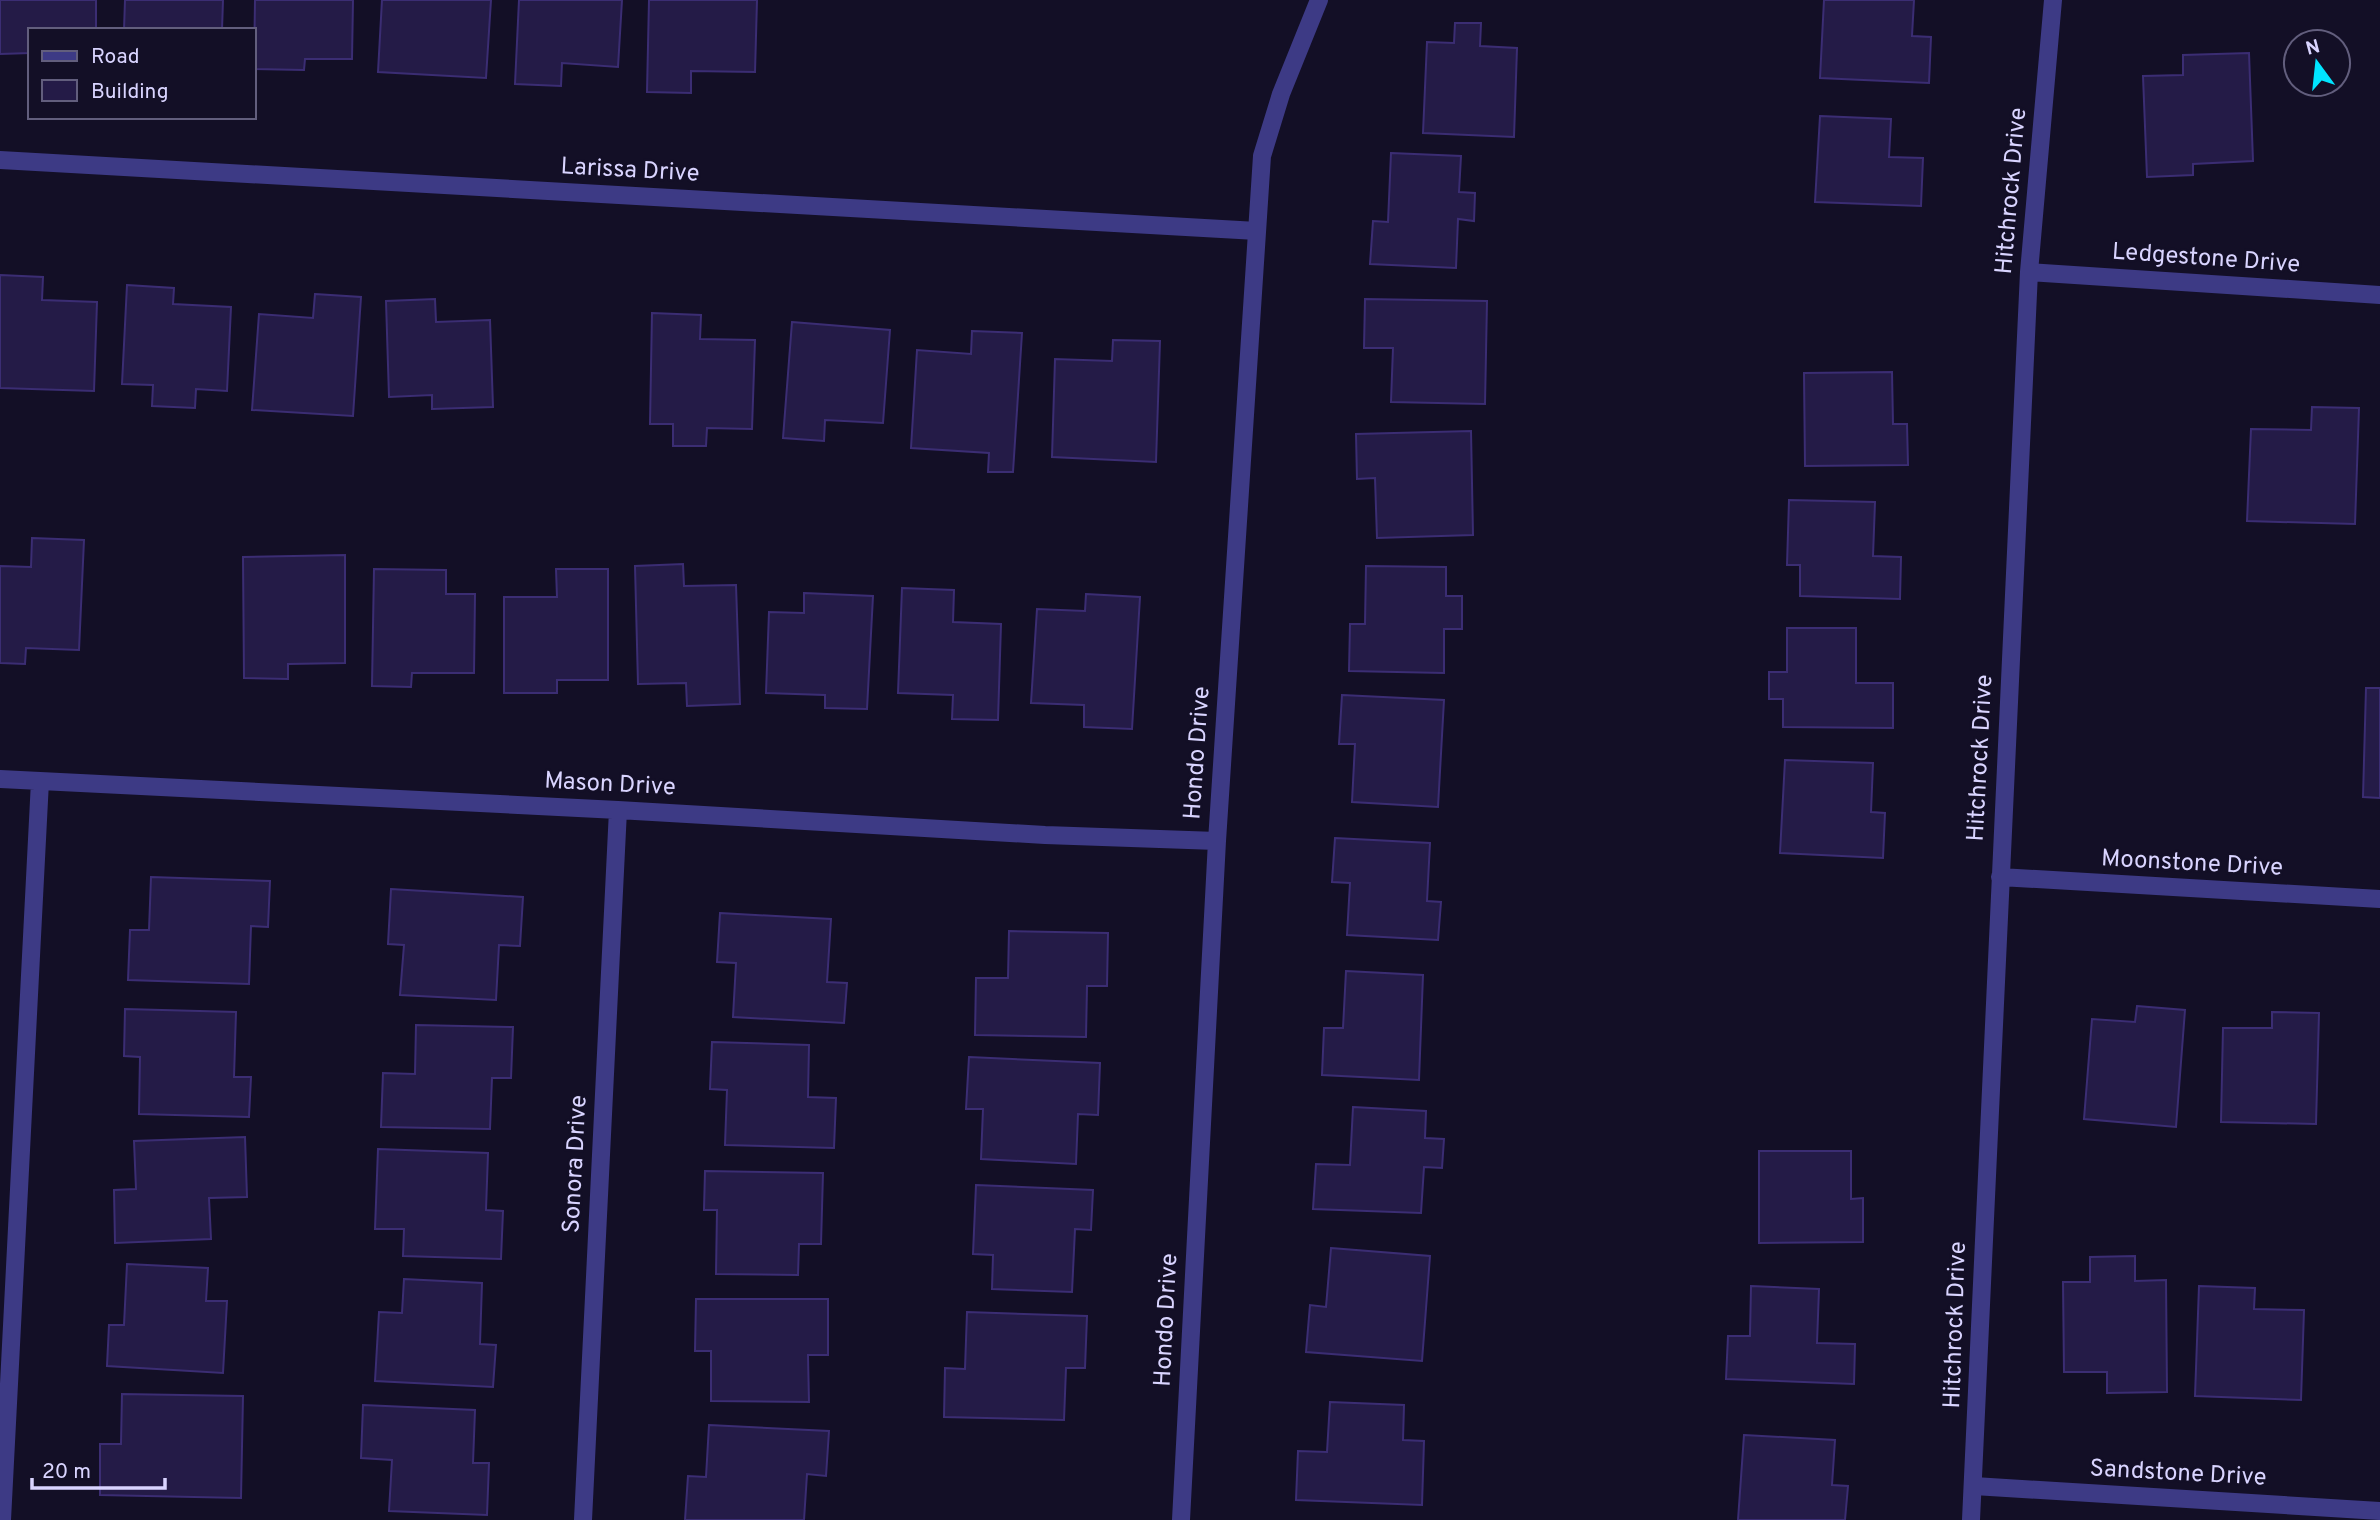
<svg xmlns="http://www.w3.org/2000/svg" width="2380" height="1520" font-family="Overpass,sans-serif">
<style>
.building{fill:#241b47;stroke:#3b2d73;stroke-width:2}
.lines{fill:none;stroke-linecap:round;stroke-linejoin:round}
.minor{stroke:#3d3a85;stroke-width:18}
.labels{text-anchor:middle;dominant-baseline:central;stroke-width:5;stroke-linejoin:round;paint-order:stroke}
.street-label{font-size:24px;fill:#d9d4ff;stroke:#130f26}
</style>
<rect width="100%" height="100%" fill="#130f26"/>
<path class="building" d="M0 0H96V30H30V53L0 54Z
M125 0H223L222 30H124Z
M255 0H353L352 59H305L304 70 254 69Z
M382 0H491L486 78 378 72Z
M519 0H622L618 67 562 63 561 86 515 84Z
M649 0H757L755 72 691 71V93L647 92Z
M1824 0H1914L1912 36 1931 37 1929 83 1820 78Z
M1455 23H1481L1480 46 1517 48 1514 137 1423 133 1427 42 1454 43Z
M2249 53 2253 161 2193 164V175L2147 177 2143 76 2183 75V55Z
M1820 116 1891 119 1889 157 1923 158 1921 206 1815 202Z
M1391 153 1461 156 1459 192 1475 193 1474 221 1458 219 1456 268 1370 264 1373 221 1388 222Z
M0 275 43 277 42 300 97 302 94 391 0 388Z
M127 285 174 288 173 304 231 307 227 391 196 389 195 408 152 406 153 385 122 384Z
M315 294 361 297 353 416 252 410 259 314 313 318Z
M435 299 436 322 490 320 493 407 432 409V395L389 397 386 301Z
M1365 299 1487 301 1485 404 1391 402 1393 348H1364Z
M652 313 701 315 700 339 755 340 752 429 707 428 706 446H673V424H650Z
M792 322 890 330 883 423 825 420 824 441 783 438Z
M972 331 1022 333 1013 472H988L989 453 911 448 917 350 971 354Z
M1113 340 1160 341 1156 462 1052 457 1055 359 1112 361Z
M1892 372 1893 424H1907L1908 465 1805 466 1804 373Z
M2312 407 2359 408 2355 524 2247 521 2251 429 2311 430Z
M1471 431 1473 535 1377 538 1375 478 1357 479 1356 434Z
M1789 500 1875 502 1873 556 1901 557 1900 599 1800 596V565H1787Z
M32 538 84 540 79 650 26 648 25 664 0 663V566L31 567Z
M345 555V663L288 664V679L244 678 243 557Z
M683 564 684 586 736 585 740 704 687 706 686 683 638 684 635 566Z
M1366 566 1446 567V596H1462V629H1444V673L1349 671 1350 624H1365Z
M374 569 446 570V594H475L474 673H412L411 687 372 686Z
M556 569H608V680H557V693H504V597H557Z
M902 588 954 590 953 622 1001 624 998 720 952 719 953 695 898 693Z
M804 593 873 596 867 709 825 708V695L766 693 769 612 804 613Z
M1086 594 1140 597 1132 729 1084 727V705L1031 703 1037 609 1085 611Z
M1787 628H1856V683H1893V728L1783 727V699H1769V672H1787Z
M2366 688H2380V798L2363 797Z
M1342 695 1444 700 1438 807 1352 802 1355 744H1339Z
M1785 760 1873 763 1871 812 1885 813 1883 858 1780 853Z
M1335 838 1430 843 1427 901 1441 902 1438 940 1347 935 1350 883 1332 882Z
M151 877 270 881 268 927 251 926 249 984 128 980 130 930H149Z
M391 889 523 897 520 946 499 945 496 1000 400 995 404 945 388 944Z
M720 913 831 919 827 982 847 983 844 1023 733 1017 736 963 717 962Z
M1009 931 1108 933 1107 986H1087L1086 1037 975 1035 976 978H1008Z
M1346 971 1423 975 1419 1080 1322 1075 1324 1028H1343Z
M2137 1006 2185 1010 2176 1127 2084 1119 2092 1019 2135 1022Z
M125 1009 236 1012 234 1077H251L249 1117 139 1114 140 1057 124 1056Z
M2272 1012 2319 1013 2316 1124 2221 1122 2223 1028H2272Z
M416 1025 513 1027 511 1078H492L490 1129 381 1127 383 1073 415 1074Z
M712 1042 809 1045 808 1097 836 1098 834 1148 725 1145 727 1090 710 1089Z
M969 1057 1100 1063 1098 1115 1078 1114 1076 1164 981 1159 983 1109H966Z
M1353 1107 1426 1111 1425 1138 1444 1139 1442 1168 1424 1167 1421 1213 1313 1209 1316 1164 1350 1165Z
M245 1137 247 1197 209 1198 211 1239 115 1243 114 1190 136 1189 134 1141Z
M378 1149 488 1153 486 1210 503 1211 501 1259 403 1256 404 1229H375Z
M1759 1151H1851V1199L1863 1198V1242L1759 1243Z
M705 1171 823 1173 821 1244H799L798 1275 716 1274 717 1210H704Z
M976 1185 1093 1190 1091 1230 1075 1229 1072 1292 992 1289 993 1255 973 1254Z
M1331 1248 1430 1256 1422 1361 1306 1352 1310 1305 1326 1307Z
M2135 1256V1281L2166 1280 2167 1392 2107 1393V1372H2064L2063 1282H2090V1257Z
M127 1264 208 1268 206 1301H227L223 1373 107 1366 109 1325H124Z
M404 1279 482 1283 480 1344 496 1345 493 1387 375 1381 379 1312 402 1313Z
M1751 1286 1819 1289 1817 1343 1855 1344 1854 1384 1726 1379 1728 1336H1750Z
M2199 1286 2255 1288 2254 1309 2304 1310 2301 1400 2195 1396Z
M696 1299H828V1355H808L809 1402 711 1401V1351H695Z
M967 1312 1087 1316 1085 1368H1066L1064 1420 944 1417 945 1368 965 1369Z
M122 1394 243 1396 241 1498 100 1495V1444H121Z
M1330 1402 1404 1405 1403 1440 1424 1441 1422 1505 1296 1500 1298 1451 1327 1452Z
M363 1405 475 1410 473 1463H489L487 1515 389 1511 392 1460 361 1458Z
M709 1425 829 1431 826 1476 807 1474 804 1520H685L688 1476 706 1477Z
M1744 1435 1835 1440 1832 1485 1848 1486 1845 1520H1738Z"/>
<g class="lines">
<path class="minor" d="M0 160 1257 231
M2029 272 2380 295
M0 779 618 810 1045 835 1217 841
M2000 877 2380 899
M1974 1486 2380 1511
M2 1520 40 781
M583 1520 618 810
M1181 1520 1217 841 1262 156 1281 94 1319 0
M1971 1520 2029 272 2053 0"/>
</g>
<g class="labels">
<g class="street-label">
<text transform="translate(630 171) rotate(3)">Larissa Drive</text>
<text transform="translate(2012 191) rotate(-85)">Hitchrock Drive</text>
<text transform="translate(2206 259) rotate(4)">Ledgestone Drive</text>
<text transform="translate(1198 753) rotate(-86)">Hondo Drive</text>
<text transform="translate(1981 758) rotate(-87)">Hitchrock Drive</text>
<text transform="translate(610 785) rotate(3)">Mason Drive</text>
<text transform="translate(2192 864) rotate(3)">Moonstone Drive</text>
<text transform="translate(576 1164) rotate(-87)">Sonora Drive</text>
<text transform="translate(1167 1320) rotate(-87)">Hondo Drive</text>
<text transform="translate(1956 1325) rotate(-88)">Hitchrock Drive</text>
<text transform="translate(2178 1474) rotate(3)">Sandstone Drive</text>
</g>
</g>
<rect x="28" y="28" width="228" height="91" fill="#130f26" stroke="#625e7d" stroke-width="2"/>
<rect x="42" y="51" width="35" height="10" fill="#3d3a85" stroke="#625e7d" stroke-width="2"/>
<text x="91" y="63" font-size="21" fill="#d9d4ff">Road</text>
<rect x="42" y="80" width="35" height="21" fill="#241b47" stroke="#625e7d" stroke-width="2"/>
<text x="91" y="98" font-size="21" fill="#d9d4ff">Building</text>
<g transform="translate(2317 63) rotate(345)"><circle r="33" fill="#130f26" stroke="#625e7d" stroke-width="2"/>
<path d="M0-5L12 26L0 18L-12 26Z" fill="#00e5ff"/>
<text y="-10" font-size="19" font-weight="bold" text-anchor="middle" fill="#d9d4ff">N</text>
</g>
<path d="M32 1478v10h133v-10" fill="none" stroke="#d9d4ff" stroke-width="3.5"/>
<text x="42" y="1478" font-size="21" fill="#d9d4ff" stroke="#130f26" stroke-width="5" paint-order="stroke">20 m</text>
</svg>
